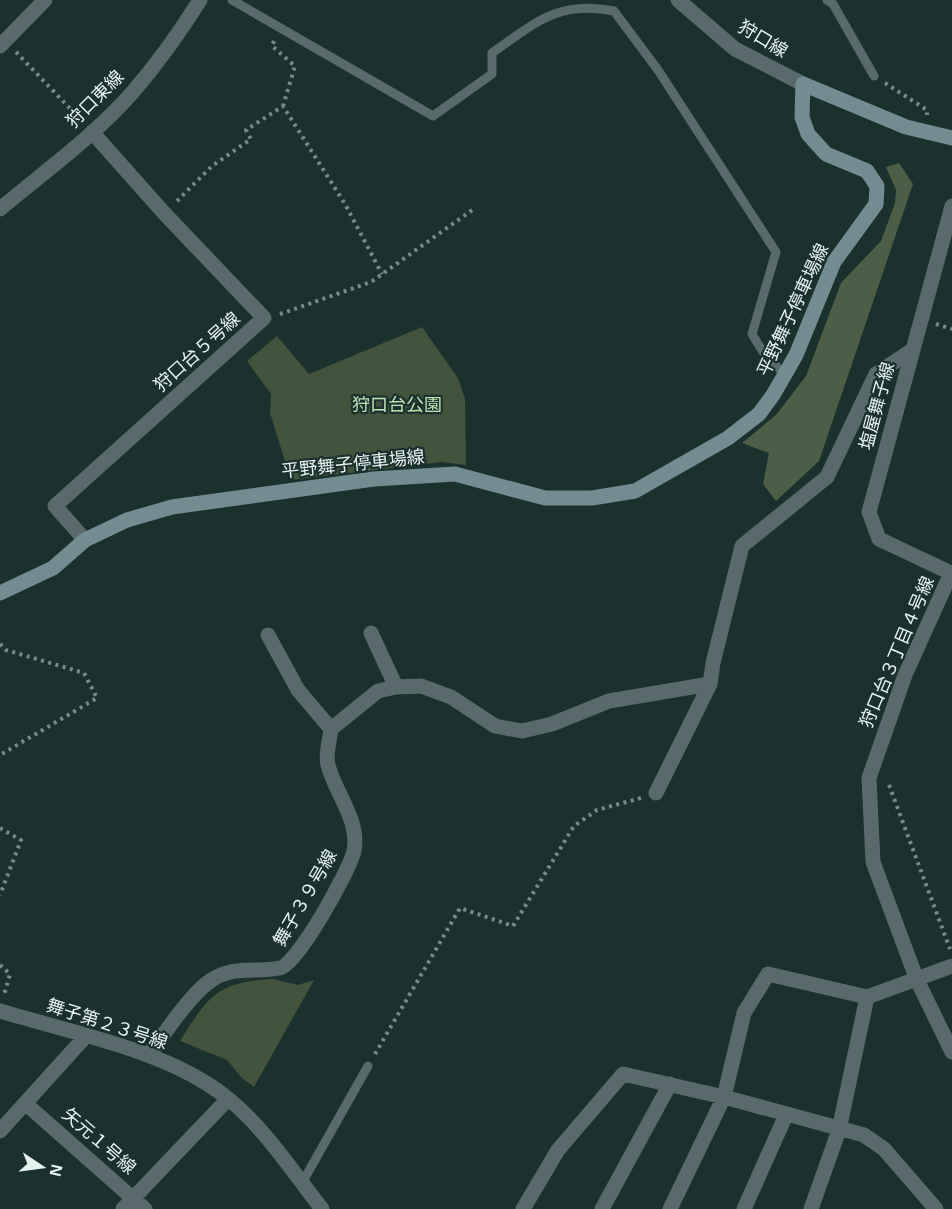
<svg xmlns="http://www.w3.org/2000/svg" width="952" height="1209" font-family="Arial,'Noto Sans JP',sans-serif">
<style>
.green{fill:#43543d}
.forest{fill:#4c5f46}
.lines{fill:none;stroke-linecap:round;stroke-linejoin:round}
.path{stroke:#798b88;stroke-width:4;stroke-dasharray:3 4.5;stroke-linecap:butt}
.service{stroke:#596a6d;stroke-width:9}
.minor{stroke:#596a6d;stroke-width:15}
.tertiary{stroke:#596a6d;stroke-width:15}
.secondary{stroke:#728d92;stroke-width:15}
.labels{text-anchor:middle;dominant-baseline:central;stroke-width:4.5;stroke-linejoin:round;paint-order:stroke}
.street-label{font-size:18px;fill:#e6f3f1;stroke:#1b312e}
.park-label{font-size:18px;fill:#bde2b1;stroke:#1b312e}
</style>
<rect width="100%" height="100%" fill="#1b312e"/>
<path class="green" d="M422 327 458 378 465 399 466 465 442 462 291 480 270 413 271 394 247 361 277 336 309 374Z
M273 979 298 985 314 980 254 1087 242 1078 227 1060 180 1041C209 995 217 982 273 979Z"/>
<path class="forest" d="M899 163 913 184 819 461 776 501 763 484 769 453 742 443 776 415 806 376 841 283 881 241 895 203 896 190 886 167Z"/>
<g class="lines">
<path class="path" d="M274 41 272 46 295 66 283 106
M16 52 82 121
M885 83 927 110V115
M177 201 212 166 251 139 246 130 283 106 345 204 382 274
M280 314 371 282 475 208
M936 324 952 329
M0 644 6 650 84 673 97 698 0 755
M889 785 950 949
M0 828 21 840 0 895
M0 965 10 974 4 995
M375 1054 460 908 513 926 574 826 597 810 641 798"/>
<path class="service" d="M232 0 433 116 492 74V53C535 23 558 0 614 11L658 70 776 252 752 334 763 352 785 375
M827 0 833 4 874 76
M302 1183 368 1066"/>
<path class="minor" d="M0 46 45 0
M0 209C44 172 93 137 132 93 157 64 180 32 200 0
M85 540 55 506 264 318 164 213 92 132
M371 633 396 687
M268 635 298 690 331 729
M656 793 710 684 713 663 742 546 827 477 876 374 911 351
M0 1011C72 1033 167 1050 226 1097 264 1127 292 1171 322 1209
M149 1055C164 1034 190 995 210 981 233 965 254 973 280 968 297 965 350 870 354 851 360 820 335 793 328 765 325 755 330 739 331 729L378 691 396 687 421 686 451 697 495 726 522 731 552 724 609 701 710 684
M26 1104 145 1209
M0 1131 85 1037
M123 1209 228 1099
M523 1209 558 1150 623 1074 724 1097 864 1135 884 1149 936 1209
M602 1209 670 1084
M670 1209 724 1097 744 1013 768 974 867 997
M744 1209 786 1115
M811 1209 839 1130 867 997 952 966"/>
<path class="tertiary" d="M678 0 735 49 803 84
M952 206 869 512 879 539 951 573 905 675 869 778 873 862 917 980 952 1052"/>
<path class="secondary" d="M0 593 53 568 85 540 127 520 172 507 374 479 455 474 545 498H592L635 491 728 438 759 414 773 395 796 355 834 262 876 204 877 186 867 171 826 154 808 134 802 117 803 84 906 127 952 138"/>
</g>
<g class="labels">
<g class="street-label">
<text transform="translate(763 39) rotate(31)">狩口線</text>
<text transform="translate(95 99) rotate(-45)">狩口東線</text>
<text transform="translate(793 310) rotate(-65)">平野舞子停車場線</text>
<text transform="translate(197 352) rotate(-42)">狩口台５号線</text>
<text transform="translate(877 406) rotate(-75)">塩屋舞子線</text>
<text transform="translate(353 464) rotate(-6)">平野舞子停車場線</text>
<text transform="translate(897 652) rotate(-67)">狩口台３丁目４号線</text>
<text transform="translate(305 898) rotate(-60)">舞子３９号線</text>
<text transform="translate(107 1024) rotate(18)">舞子第２３号線</text>
<text transform="translate(99 1141) rotate(41)">矢元１号線</text>
</g>
<g class="park-label">
<text x="397" y="405">狩口台公園</text>
</g>
</g>
<g transform="translate(42 1167) rotate(103)" stroke="#1b312e" stroke-width="4.5" paint-order="stroke">
<path d="M0-4.5L10 22L0 15L-10 22Z" fill="#e6f3f1"/>
<text y="-9" font-size="16" font-weight="bold" text-anchor="middle" fill="#e6f3f1">N</text>
</g>
</svg>
